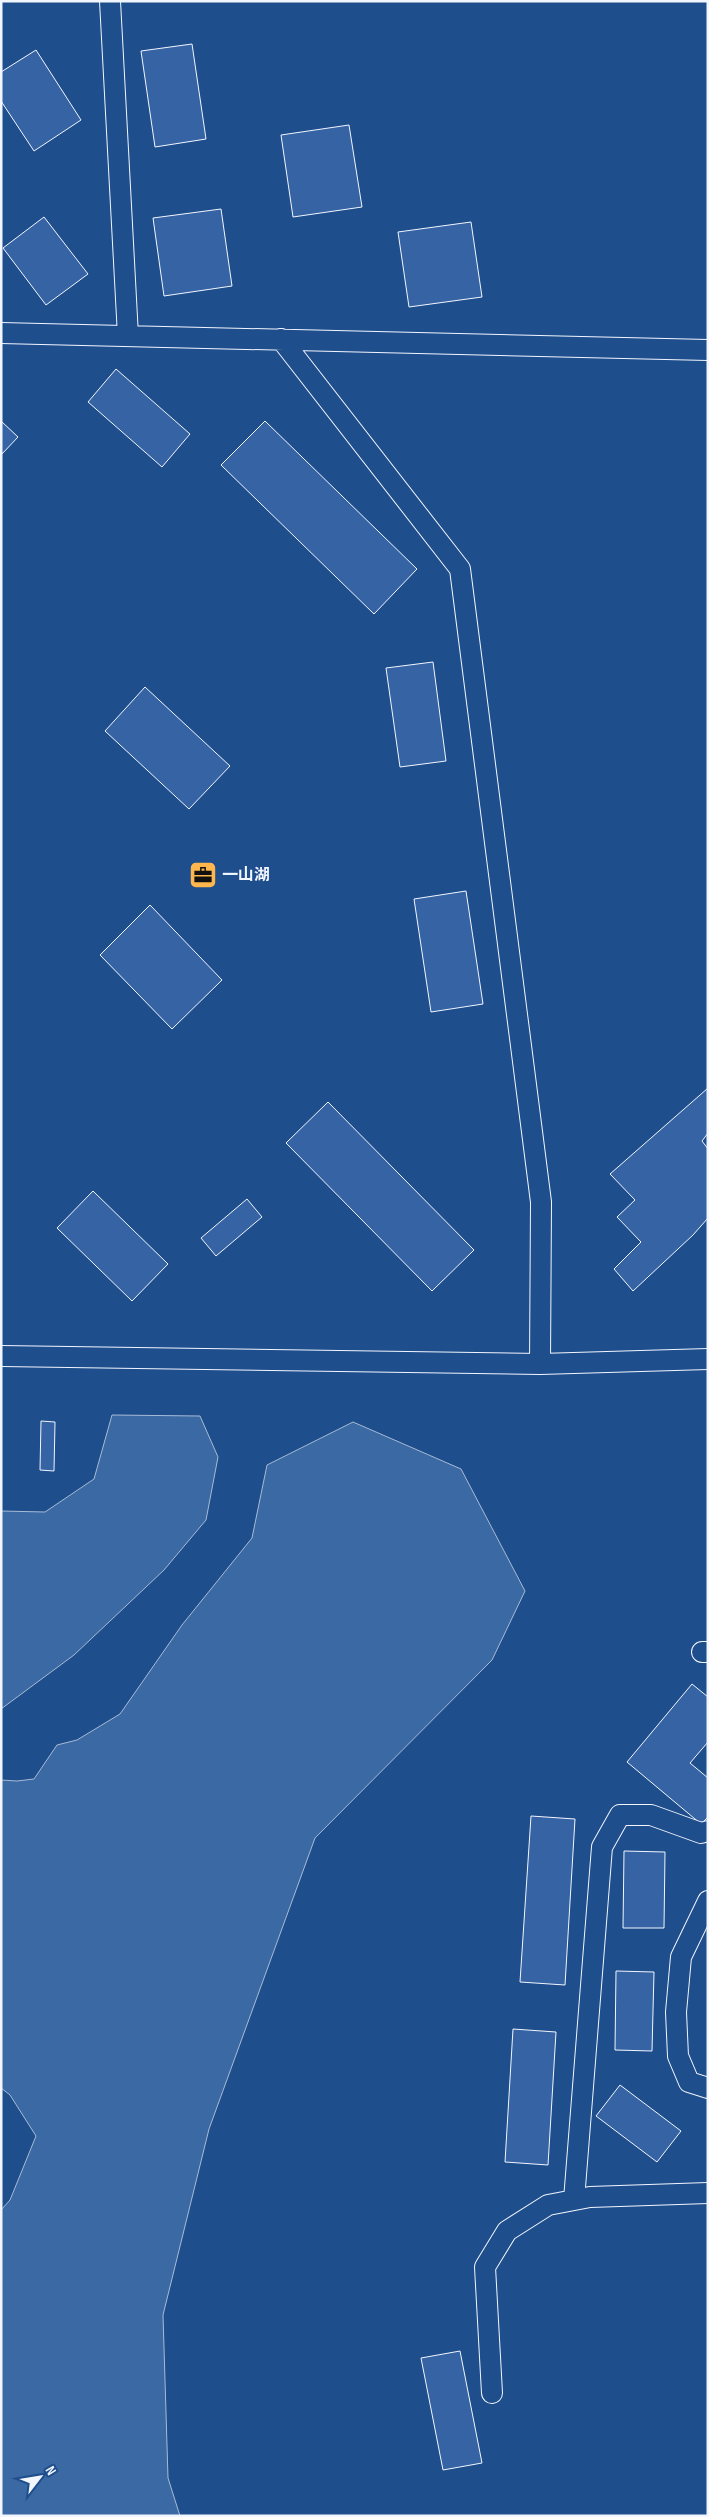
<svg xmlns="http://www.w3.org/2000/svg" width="709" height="2517" font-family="'Sofia Sans Condensed','Noto Sans SC',sans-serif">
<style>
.water{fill:#3b69a3;stroke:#a8bbd7}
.building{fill:#3563a3;stroke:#f2f6ff}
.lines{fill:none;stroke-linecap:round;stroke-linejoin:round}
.minor-casing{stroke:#f2f6ff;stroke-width:22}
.minor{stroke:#1f4e8c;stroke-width:20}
.labels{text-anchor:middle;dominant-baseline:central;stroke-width:4;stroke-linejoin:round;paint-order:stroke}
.poi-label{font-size:16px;font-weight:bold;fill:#f2f6ff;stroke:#1f4e8c;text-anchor:start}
</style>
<rect width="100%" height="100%" fill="#1f4e8c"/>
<path class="water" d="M112 1415 200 1416 218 1457 206 1520 164 1570 74 1655 1 1709V1511L45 1512 94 1479Z
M353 1422 461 1469 525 1591 492 1660 315 1838 209 2129 163 2315 168 2478 180 2516H1V2210L10 2200 36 2136 10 2095 1 2088V1780L17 1781 34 1779 57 1745 77 1740 120 1714 182 1625 252 1538 267 1465Z"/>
<path class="building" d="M192 44 206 139 155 147 141 51Z
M36 50 81 120 34 151 1 101V72Z
M349 125 362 207 293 217 281 135Z
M221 209 232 286 164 296 153 218Z
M44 217 88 274 46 305 3 248Z
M471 222 482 297 409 307 398 232Z
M116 369 190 434 162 467 88 402Z
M1 421 18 437 1 455Z
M265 421 417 569 374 614 221 465Z
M433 662 446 761 400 767 386 668Z
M145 687 230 766 189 809 105 731Z
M466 891 483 1004 431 1012 414 899Z
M150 905 222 980 172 1029 100 955Z
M708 1088V1133L702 1141 708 1149V1218L693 1235 633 1291 614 1269 641 1242 617 1217 635 1200 610 1174Z
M328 1102 474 1250 432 1291 286 1143Z
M93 1191 168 1264 132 1301 57 1228Z
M247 1199 262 1217 216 1256 201 1238Z
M41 1421 55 1422 54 1471 40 1470Z
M692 1684 708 1697V1742L690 1763 708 1778V1817L701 1824 627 1762Z
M531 1816 575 1819 565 1985 520 1982Z
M624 1851 665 1852 664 1928H623Z
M616 1971 654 1972 652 2051 615 2050Z
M513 2029 556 2032 548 2165 505 2162Z
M620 2085 681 2131 657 2162 596 2116Z
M460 2351 482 2463 443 2470 421 2358Z"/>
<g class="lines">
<g class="minor-casing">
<path id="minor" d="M110 1 128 336
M1 333 708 350
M281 339 460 569 541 1202 540 1364
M1 1356 540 1364 708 1359
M702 1652H708
M708 1901 681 1957 676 2012 678 2056 689 2082 708 2088
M574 2200 602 1847 620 1815H651L701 1833 708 1831
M492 2393 485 2267 507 2231 548 2205 590 2197 708 2193"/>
</g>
<use href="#minor" class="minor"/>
</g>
<defs>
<g id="office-square" transform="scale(1.4375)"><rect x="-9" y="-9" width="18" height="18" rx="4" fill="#ffb74d" stroke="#1f4e8c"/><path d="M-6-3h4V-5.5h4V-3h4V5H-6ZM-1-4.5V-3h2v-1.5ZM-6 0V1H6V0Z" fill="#111"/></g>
</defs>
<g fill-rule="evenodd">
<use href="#office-square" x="203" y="875"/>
</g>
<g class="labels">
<g class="poi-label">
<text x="222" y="875">一山湖</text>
</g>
</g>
<rect width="709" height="2517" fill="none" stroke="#f2f6ff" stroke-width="5"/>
<g transform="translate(40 2477) rotate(59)" stroke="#1f4e8c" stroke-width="4" paint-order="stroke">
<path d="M0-4L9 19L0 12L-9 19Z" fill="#f2f6ff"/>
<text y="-8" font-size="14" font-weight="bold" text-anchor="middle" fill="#f2f6ff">N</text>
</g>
</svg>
